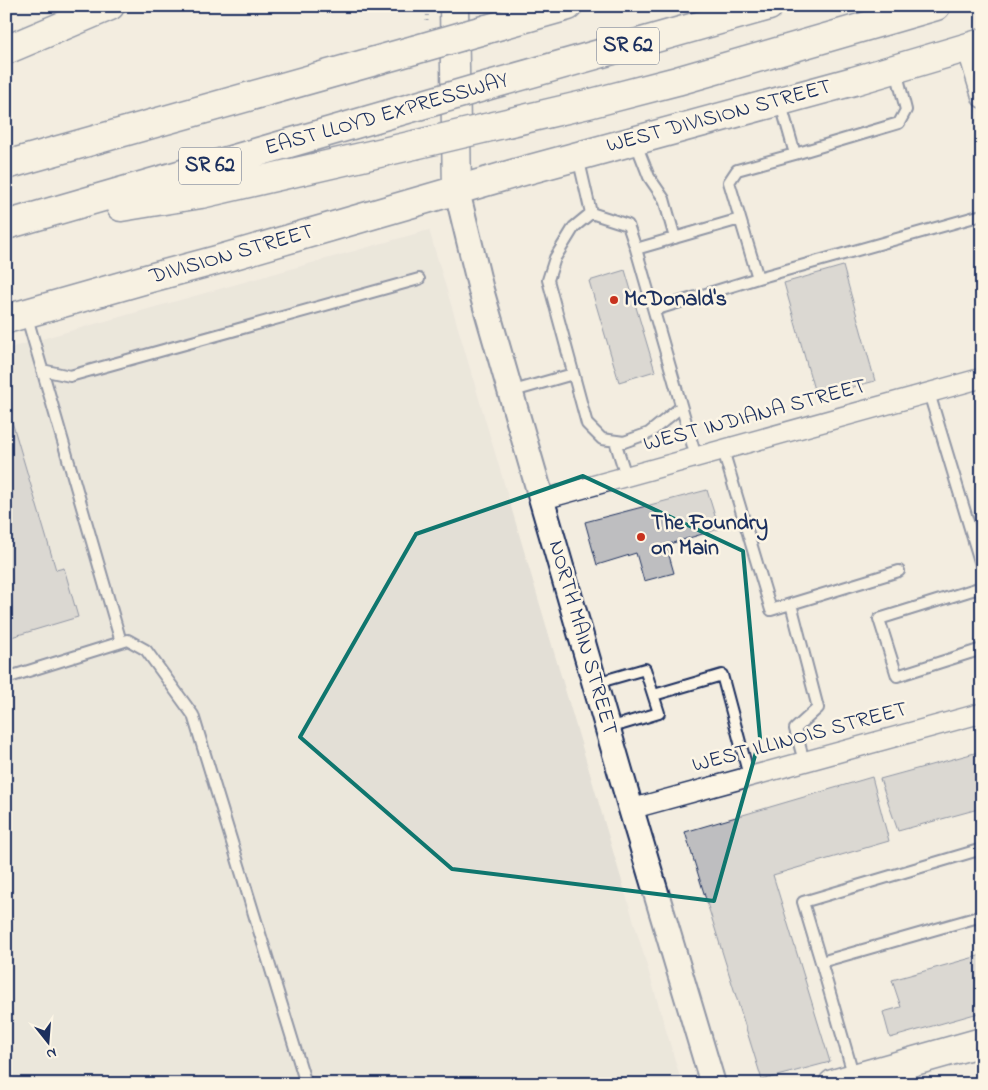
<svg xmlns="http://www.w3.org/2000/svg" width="988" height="1090" font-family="'Indie Flower',sans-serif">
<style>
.built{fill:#e3dfd6}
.building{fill:#bebec0;stroke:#1b2f5e}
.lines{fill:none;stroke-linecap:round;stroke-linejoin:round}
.service-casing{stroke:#1b2f5e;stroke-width:14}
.minor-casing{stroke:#1b2f5e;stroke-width:22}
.tertiary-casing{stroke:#1b2f5e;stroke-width:28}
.secondary-casing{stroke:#1b2f5e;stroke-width:31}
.motorway-casing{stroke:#1b2f5e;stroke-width:31}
.path{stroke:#1b2f5e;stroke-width:3;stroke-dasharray:1 4;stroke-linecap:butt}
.service{stroke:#fcf5e5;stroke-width:10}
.minor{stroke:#fcf5e5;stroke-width:19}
.tertiary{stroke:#fcf5e5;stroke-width:24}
.secondary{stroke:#fcf5e5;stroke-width:28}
.motorway{stroke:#fcf5e5;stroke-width:28}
.motorway-bridge-casing{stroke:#1b2f5e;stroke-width:31;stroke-linecap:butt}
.motorway-bridge{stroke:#fcf5e5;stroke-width:28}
.marked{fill:none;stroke:#0f766e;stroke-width:4;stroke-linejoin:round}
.poi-dot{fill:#c8321e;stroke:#fcf5e5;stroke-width:2}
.labels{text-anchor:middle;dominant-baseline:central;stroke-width:5;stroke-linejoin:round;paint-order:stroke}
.shield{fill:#fcf5e5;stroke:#5e6a86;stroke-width:1}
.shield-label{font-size:21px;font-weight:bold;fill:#1b2f5e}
.street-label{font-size:22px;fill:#1b2f5e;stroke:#fcf5e5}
.poi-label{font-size:22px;font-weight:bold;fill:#1b2f5e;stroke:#fcf5e5;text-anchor:start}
</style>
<rect width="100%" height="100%" fill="#f3ede0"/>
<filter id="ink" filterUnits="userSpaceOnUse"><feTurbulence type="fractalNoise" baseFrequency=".02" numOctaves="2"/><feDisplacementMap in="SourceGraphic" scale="10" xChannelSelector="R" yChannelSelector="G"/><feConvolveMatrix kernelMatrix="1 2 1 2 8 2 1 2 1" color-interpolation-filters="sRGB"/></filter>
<g filter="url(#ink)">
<path class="built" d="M429 230 682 1084H6V349Z"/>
<path class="building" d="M843 266 875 381 816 397 784 283Z
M625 270 655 371 619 382 589 281Z
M8 408 56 570 64 568 78 617 8 638 6 632V409Z
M707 490 719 529 666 545 674 573 644 581 636 553 597 565 585 522Z
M982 751V808L898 831 880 779Z
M872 777 889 841 773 875 830 1062 762 1080 685 832Z
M982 955V1012L890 1038 883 1012 901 1007 892 980Z"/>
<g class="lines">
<g class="service-casing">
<path id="service" d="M780 101 795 154 899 123 906 110 896 70
M635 141 649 177 664 199 675 238
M578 157 591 213
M636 249 740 219
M758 278 729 182 737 170 795 154
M654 310 758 278 982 215
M26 314 121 642
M42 370 70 376 419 279
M510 392 573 374
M929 393 982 568
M681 407 649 433 624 442 602 439 587 424 548 280 555 258 574 227 591 213 628 225 636 249 696 457
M615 441 626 476
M723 450 771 610 899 571
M982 587 879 619 897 676 982 649
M791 604 818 708 795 729 804 761
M6 678 128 640 146 650 193 715 306 1084
M596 683 645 669 659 713 609 728
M654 695 722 675 749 776
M821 962 803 902 982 849
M854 1077 821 962 982 916"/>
</g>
<g class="minor-casing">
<path id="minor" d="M967 48 982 98
M541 500 982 378
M631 809 982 713"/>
</g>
<g class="tertiary-casing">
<path id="tertiary" d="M457 191 481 290 631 809 713 1084"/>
</g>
<g class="secondary-casing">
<path id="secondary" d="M454 6 457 191
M6 319 150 278 217 260 516 173 854 81 982 43
M833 1084 982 1042"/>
</g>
<g class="motorway-casing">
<path id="motorway" d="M487 29 568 6
M6 50 110 6
M486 86 769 6
M486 128 588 104 677 81 936 6
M6 165 414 50
M121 207 201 194 414 145
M6 225 414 107"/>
</g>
<path class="path" d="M427 21 428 6"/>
<use href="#service" class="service"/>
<use href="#minor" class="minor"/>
<use href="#tertiary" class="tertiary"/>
<use href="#secondary" class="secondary"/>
<use href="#motorway" class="motorway"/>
<g class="motorway-bridge-casing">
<path id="motorway-bridge" d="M414 50 487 29
M414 107 486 86
M414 145 486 128"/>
</g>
<use href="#motorway-bridge" class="motorway-bridge"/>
</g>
</g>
<path d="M0 0H988V1090H0ZM583 476 743 551 760 738 714 901 452 869 300 737 416 534Z" fill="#f3ede0" fill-opacity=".55" fill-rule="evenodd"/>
<path class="marked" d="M583 476 743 551 760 738 714 901 452 869 300 737 416 534Z"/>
<g class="poi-dot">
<circle cx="614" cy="300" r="5"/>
<circle cx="641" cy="537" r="5"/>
</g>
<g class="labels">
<g class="shield">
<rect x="597" y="27.5" width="62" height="37" rx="4"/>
<rect x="179" y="147.5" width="62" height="37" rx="4"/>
</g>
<g class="shield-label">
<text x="628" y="46">SR 62</text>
<text x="210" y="166">SR 62</text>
</g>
<g class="street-label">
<text transform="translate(387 115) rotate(-16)">EAST LLOYD EXPRESSWAY</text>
<text transform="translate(719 117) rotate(-15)">WEST DIVISION STREET</text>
<text transform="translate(232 255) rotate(-16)">DIVISION STREET</text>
<text transform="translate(755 416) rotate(-15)">WEST INDIANA STREET</text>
<text transform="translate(582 638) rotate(74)">NORTH MAIN STREET</text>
<text transform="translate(800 738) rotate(-15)">WEST ILLINOIS STREET</text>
</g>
<g class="poi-label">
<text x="624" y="300">McDonald's</text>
<text x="651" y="524">The Foundry<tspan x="651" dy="25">on Main</tspan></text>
</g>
</g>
<rect width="988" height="1090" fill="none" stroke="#fcf5e5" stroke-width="25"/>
<rect x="12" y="12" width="963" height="1065" fill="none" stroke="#1b2f5e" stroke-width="2" filter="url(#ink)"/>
<g transform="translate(48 1042) rotate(163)" stroke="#fcf5e5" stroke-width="4" paint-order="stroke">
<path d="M0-4L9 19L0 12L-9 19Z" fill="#1b2f5e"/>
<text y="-8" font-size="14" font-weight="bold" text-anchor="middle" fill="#1b2f5e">N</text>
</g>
</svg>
